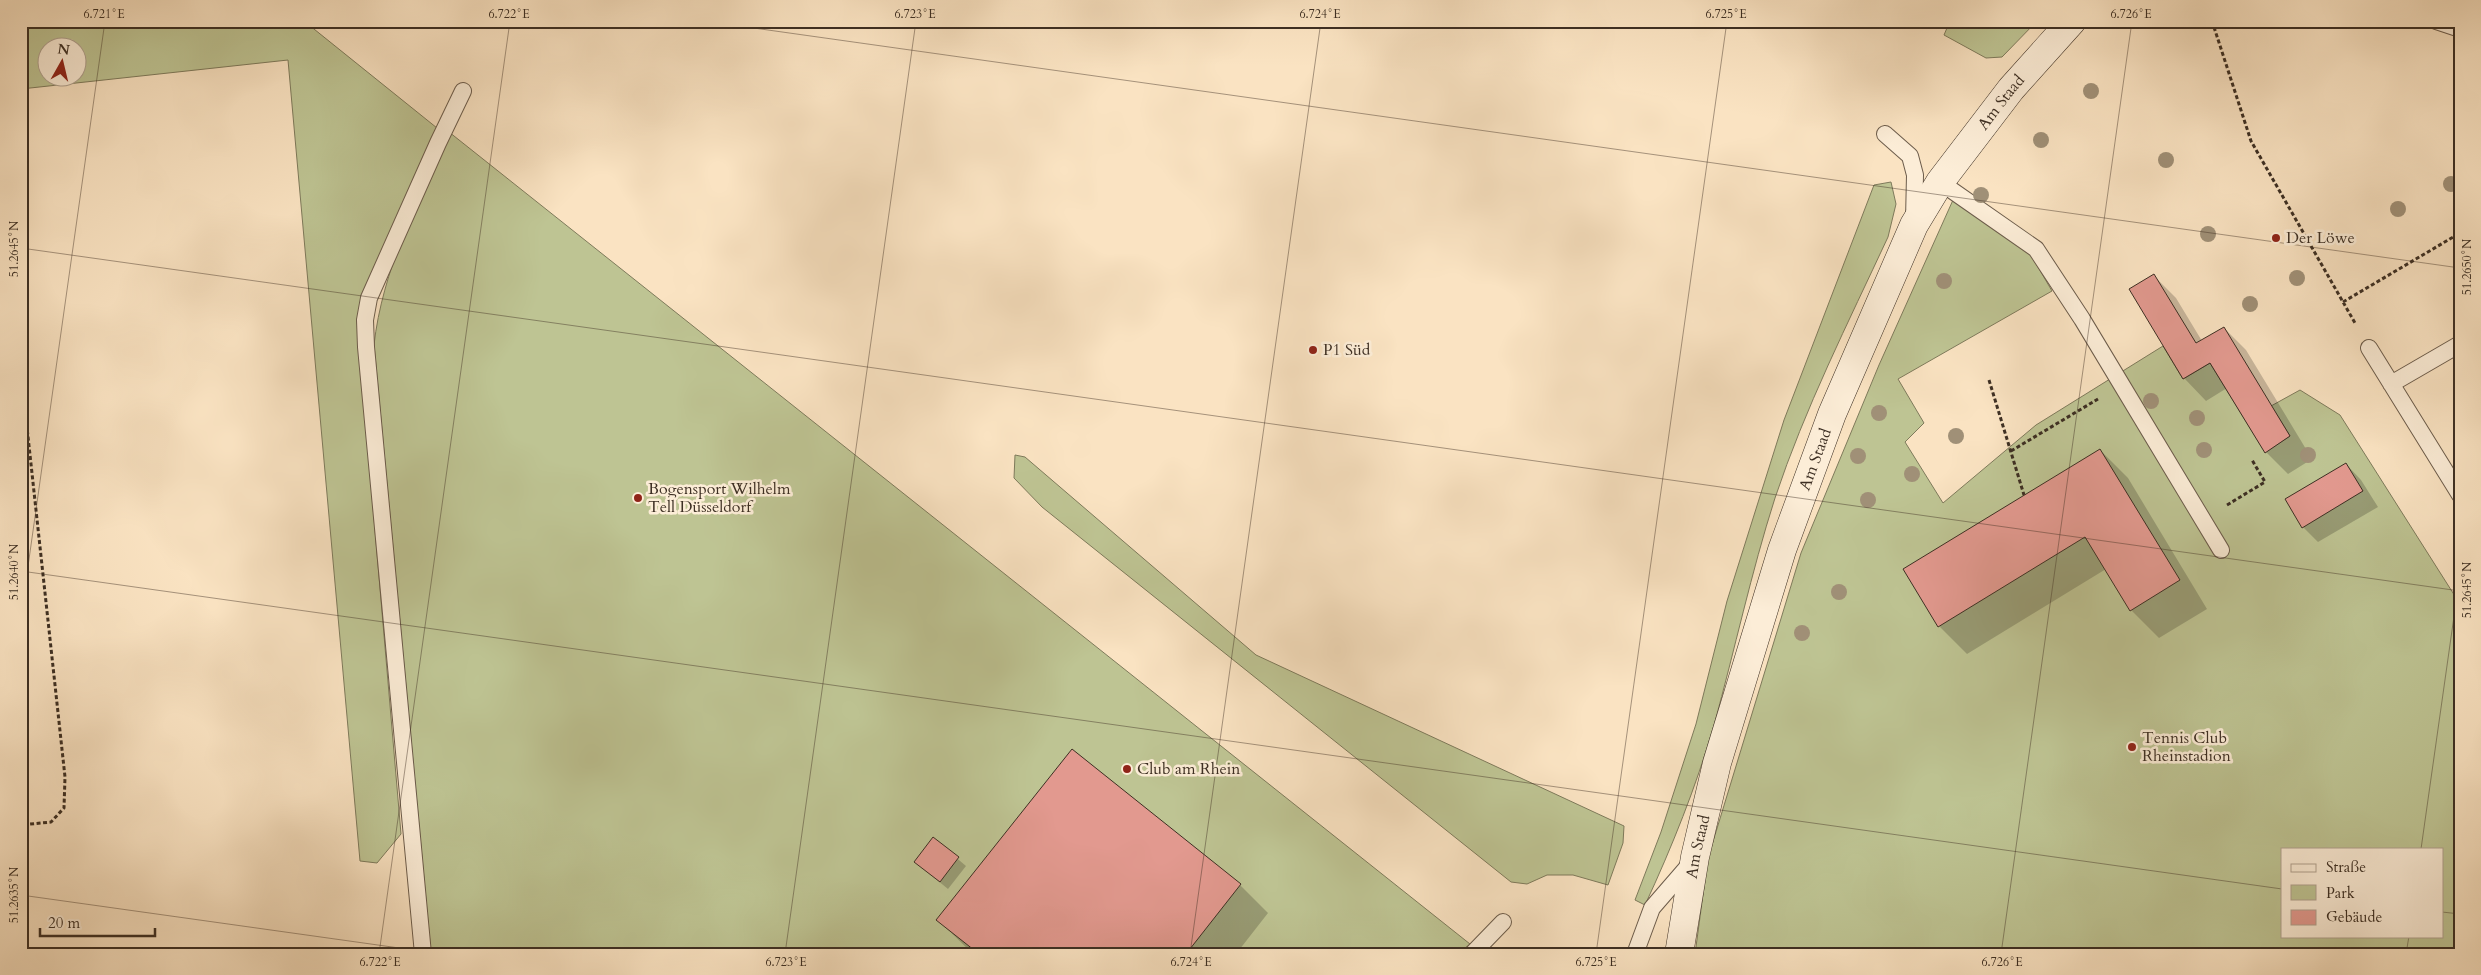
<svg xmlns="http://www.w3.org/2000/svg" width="2481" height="975" font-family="Cardo,serif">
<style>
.green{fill:#bec493;stroke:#7e7a5b;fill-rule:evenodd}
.shadow{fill:#0003}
.building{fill:#e2998f;stroke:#3d2f23}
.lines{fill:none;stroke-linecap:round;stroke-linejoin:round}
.lane-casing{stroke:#6c5c4b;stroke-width:18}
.secondary-casing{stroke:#3d2f23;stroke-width:29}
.path{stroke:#3d2f23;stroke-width:3;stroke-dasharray:4 2.5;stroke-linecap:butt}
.lane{stroke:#fcedd7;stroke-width:16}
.secondary{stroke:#fcedd7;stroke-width:28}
.tree{fill:#a09077}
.ticks{fill:none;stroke:#3d2f23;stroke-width:1;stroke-opacity:0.45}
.poi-dot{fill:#8f2418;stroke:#fcedd7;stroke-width:2}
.labels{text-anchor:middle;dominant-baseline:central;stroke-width:5;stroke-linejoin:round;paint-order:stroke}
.street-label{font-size:16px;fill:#3d2f23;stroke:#fcedd7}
.poi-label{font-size:16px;fill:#3d2f23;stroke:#fcedd7;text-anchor:start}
.neatline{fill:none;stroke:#3d2f23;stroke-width:2}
.ticks-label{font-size:12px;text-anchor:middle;fill:#3d2f23}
</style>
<rect width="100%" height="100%" fill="#fae3c2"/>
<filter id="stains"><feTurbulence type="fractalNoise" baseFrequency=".004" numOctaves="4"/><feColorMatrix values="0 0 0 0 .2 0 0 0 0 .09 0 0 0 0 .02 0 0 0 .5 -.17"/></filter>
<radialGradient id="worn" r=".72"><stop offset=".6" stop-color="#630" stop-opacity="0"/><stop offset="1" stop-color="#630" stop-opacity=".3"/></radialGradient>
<path class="green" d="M21 21H304L437 128 357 319 401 834 377 863 360 861 288 60 21 89ZM48 48H78V78H48Z
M1950 21H2037L2002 57 1986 58 1944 35Z
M449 132 1470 944 1458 954H431L374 345C382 272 418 198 449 132Z
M1891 182 1896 204 1888 237C1848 323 1805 408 1775 498 1751 573 1735 649 1714 725 1696 787 1672 847 1645 905L1635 900 1661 832 1696 724 1727 601 1784 420 1874 185Z
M1953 200 2031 255 2052 291 1898 379 1924 423 1905 442 1943 503 2036 425 2163 346 2183 379 2210 363 2265 452 2290 436 2271 406 2300 390 2340 415 2460 604V954H1695L1708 858 1801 553 1879 365ZM2282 849H2442V936H2282Z
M1015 455 1025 457 1256 655 1624 826 1623 843 1608 885 1573 875H1547L1527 884 1511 882 1042 507 1014 478Z"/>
<path class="shadow" d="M2154 276 2176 298 2202 341 2224 328 2246 350 2312 459 2288 474 2266 452 2227 388 2206 401 2184 378Z
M2100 450 2128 478 2207 609 2159 638 2131 610 2106 569 1967 654 1939 626Z
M2346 464 2361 480 2378 507 2318 542 2303 527Z
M933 838 966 866 948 889 915 862Z
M1240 885 1268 913 1236 954H973L938 920Z"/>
<path class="building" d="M2154 274 2196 343 2224 327 2290 436 2265 453 2210 363 2183 379 2129 289Z
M2100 449 2180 580 2130 611 2085 537 1938 627 1903 569Z
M2346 463 2363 491 2302 528 2285 499Z
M1072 749 1241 884 1186 954H979L936 920Z
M933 837 959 857 940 882 914 862Z"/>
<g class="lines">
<g class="lane-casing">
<path id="lane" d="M2436 21 2460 29
M1885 134 1910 156 1915 175 1914 220
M1940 182 2036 249 2082 319 2221 550
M2369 348 2460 495
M2391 384 2460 344
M423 954 366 347 365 320 369 298 438 143 463 91
M1472 954 1503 922
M1635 954 1652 908 1691 863"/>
</g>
<g class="secondary-casing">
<g id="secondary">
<path id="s1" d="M1679 954 1695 857 1717 763 1782 550 1832 414 1914 225 1940 182 2011 89 2072 21"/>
</g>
</g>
<path class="path" d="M2212 21 2251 141 2355 323
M2343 302 2460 233
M21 372 65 777 64 808 51 822 21 825
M1989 380 2024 495
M2011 451 2098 399
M2227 505 2265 482 2252 460"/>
<use href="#lane" class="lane"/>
<use href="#secondary" class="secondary"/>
</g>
<g class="tree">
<circle cx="2091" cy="91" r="8"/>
<circle cx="2041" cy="140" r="8"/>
<circle cx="2166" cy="160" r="8"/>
<circle cx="2451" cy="184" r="8"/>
<circle cx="1981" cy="195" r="8"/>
<circle cx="2398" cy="209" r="8"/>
<circle cx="2208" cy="234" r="8"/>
<circle cx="2297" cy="278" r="8"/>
<circle cx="1944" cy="281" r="8"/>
<circle cx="2250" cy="304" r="8"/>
<circle cx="2151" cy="401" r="8"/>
<circle cx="1879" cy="413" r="8"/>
<circle cx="2197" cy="418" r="8"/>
<circle cx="1956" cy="436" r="8"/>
<circle cx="2204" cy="450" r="8"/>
<circle cx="2308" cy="455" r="8"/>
<circle cx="1858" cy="456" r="8"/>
<circle cx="1912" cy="474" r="8"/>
<circle cx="1868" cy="500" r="8"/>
<circle cx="1839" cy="592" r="8"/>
<circle cx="1802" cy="633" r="8"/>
</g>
<path class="ticks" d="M704 21 2460 268M21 248 2460 591M21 571 2282 889M21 616 105 21M2421 849 2460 574M21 895 442 954M2442 912 2460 914M379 954 510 21M785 954 916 21M1190 954 1321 21M1596 954 1727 21M2001 954 2132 21M2406 954 2409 936"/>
<g class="poi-dot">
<circle cx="2276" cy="238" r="5"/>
<circle cx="1313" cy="350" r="5"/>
<circle cx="638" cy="498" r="5"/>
<circle cx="2132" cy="747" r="5"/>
<circle cx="1127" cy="769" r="5"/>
</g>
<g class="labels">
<g class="street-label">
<text stroke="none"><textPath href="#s1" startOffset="919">Am Staad</textPath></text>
<text stroke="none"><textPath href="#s1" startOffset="514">Am Staad</textPath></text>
<text stroke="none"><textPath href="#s1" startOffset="109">Am Staad</textPath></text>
</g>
<g class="poi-label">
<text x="2286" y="238">Der Löwe</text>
<text x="1323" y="350">P1 Süd</text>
<text x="648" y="489">Bogensport Wilhelm<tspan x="648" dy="18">Tell Düsseldorf</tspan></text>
<text x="2142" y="738">Tennis Club<tspan x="2142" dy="18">Rheinstadion</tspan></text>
<text x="1137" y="769">Club am Rhein</text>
</g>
</g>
<rect width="2481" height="975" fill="none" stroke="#fae3c2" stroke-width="55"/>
<rect x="2281" y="848" width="162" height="90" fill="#fcedd7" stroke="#b0a18f"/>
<rect x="2291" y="864" width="25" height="8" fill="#fcedd7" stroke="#b0a18f"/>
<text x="2326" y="872" font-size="15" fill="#3d2f23">Straße</text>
<rect x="2291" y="885" width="25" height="15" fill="#bec493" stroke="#b0a18f"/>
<text x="2326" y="898" font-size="15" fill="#3d2f23">Park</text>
<rect x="2291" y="910" width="25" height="15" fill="#e2998f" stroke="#b0a18f"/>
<text x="2326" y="922" font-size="15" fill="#3d2f23">Gebäude</text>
<g transform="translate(62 62) rotate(8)"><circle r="24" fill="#fcedd7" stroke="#b0a18f"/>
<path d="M0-4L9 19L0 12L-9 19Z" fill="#8f2418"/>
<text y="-8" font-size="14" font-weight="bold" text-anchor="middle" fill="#3d2f23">N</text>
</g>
<path d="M40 928v8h115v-8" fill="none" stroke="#3d2f23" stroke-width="2.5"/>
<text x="48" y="928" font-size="15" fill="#3d2f23" stroke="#fcedd7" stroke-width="4" paint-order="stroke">20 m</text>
<rect x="28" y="28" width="2426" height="920" class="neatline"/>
<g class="ticks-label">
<text x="104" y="18">6.721°E</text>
<text x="509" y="18">6.722°E</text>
<text x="915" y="18">6.723°E</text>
<text x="1320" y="18">6.724°E</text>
<text x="1726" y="18">6.725°E</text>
<text x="2131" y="18">6.726°E</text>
<text transform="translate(14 249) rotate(-90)" y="4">51.2645°N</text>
<text transform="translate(2467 267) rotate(-90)" y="4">51.2650°N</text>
<text transform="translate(14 572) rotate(-90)" y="4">51.2640°N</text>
<text transform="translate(2467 590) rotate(-90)" y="4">51.2645°N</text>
<text transform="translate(14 895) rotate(-90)" y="4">51.2635°N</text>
<text x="380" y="966">6.722°E</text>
<text x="786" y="966">6.723°E</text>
<text x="1191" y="966">6.724°E</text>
<text x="1596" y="966">6.725°E</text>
<text x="2002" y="966">6.726°E</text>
</g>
<rect width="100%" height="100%" filter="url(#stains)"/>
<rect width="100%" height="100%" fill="url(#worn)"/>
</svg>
